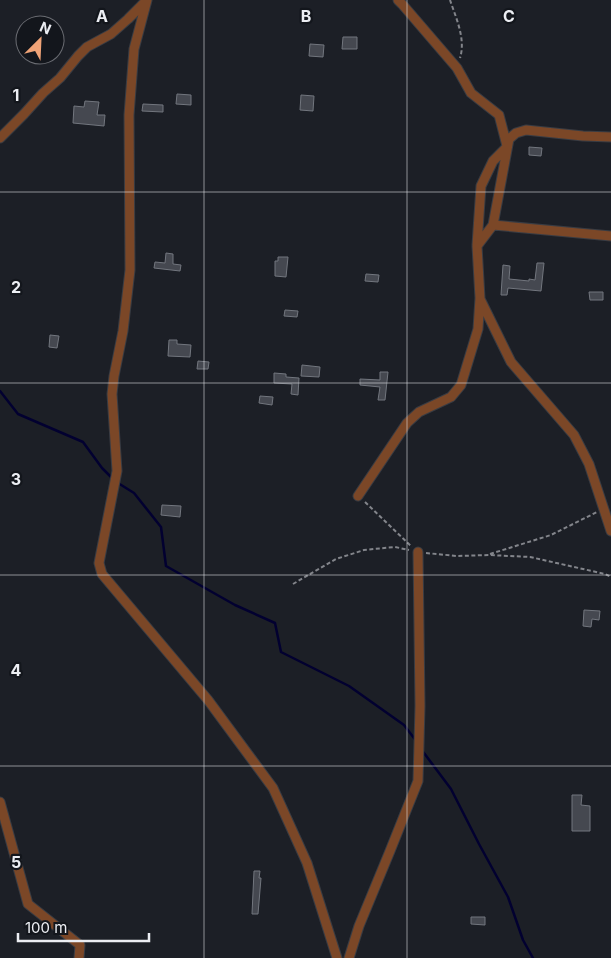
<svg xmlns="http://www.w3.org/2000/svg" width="611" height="958" font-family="Inter,sans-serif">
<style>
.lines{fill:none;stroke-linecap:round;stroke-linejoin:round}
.stream{stroke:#020030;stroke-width:2.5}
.building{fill:#454850;stroke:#72767e}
.minor-casing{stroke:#393c43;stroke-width:11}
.path{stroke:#83858b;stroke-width:2;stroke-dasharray:4 2.5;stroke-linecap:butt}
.minor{stroke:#7b4727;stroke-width:9}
.grid{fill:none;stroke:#eceef3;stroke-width:1;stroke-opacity:0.55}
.grid-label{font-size:16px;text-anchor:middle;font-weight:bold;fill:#eceef3;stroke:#13161c;stroke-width:4.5;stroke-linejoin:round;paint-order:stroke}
</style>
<rect width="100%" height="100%" fill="#1c1f26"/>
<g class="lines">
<path class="stream" d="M0 391 18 414 83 442 102 468 114 480
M118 483 134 493 161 527 166 566 235 605 275 623 281 652 349 686 404 725 417 742
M421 749 451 789 479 844 508 897 523 940 533 958"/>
</g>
<path class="building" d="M343 37H357V49H342Z
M310 44 324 45 323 57 309 56Z
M177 94 191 95V105L176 104Z
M301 95 314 96 313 111 300 110Z
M85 101 99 102 97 115H105L104 126 73 123 74 106 84 107Z
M143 104 163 105V112L142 111Z
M529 147 542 148 541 156 529 155Z
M166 253 173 254V264L181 265 180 271 154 268 155 262 165 263Z
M278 257H288L286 277 275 276V261H278Z
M537 263H544L541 291 508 288 507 295H501L503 265 510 266 509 279 529 281V279L535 280Z
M366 274 379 275 378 282 365 281Z
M589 292H603V300H590Z
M285 310 298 311 297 317 284 316Z
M50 335 59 336 57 348 49 347Z
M169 340H177V344L191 345 190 357 168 356Z
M198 361 209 362 208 369H197Z
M302 365 320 367 319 377 301 376Z
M380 372H388L385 400H378L380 387 360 385V379L380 380Z
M274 373 286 374V377L299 378 298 395 291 394 292 384 274 383Z
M260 396 273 397 272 405 259 403Z
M162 505 181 506 180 517 161 515Z
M584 610 600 611 599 620 592 619 591 627 583 626Z
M572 795H582L581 805 590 806V831H572Z
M254 871H260L259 878H261L258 914H252Z
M471 917H485V925L471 924Z"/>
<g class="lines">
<g class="minor-casing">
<path id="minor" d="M147 0 134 49 129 115 130 270 123 331 114 376 112 394 117 471 99 563 102 574 208 700 273 788 307 863 337 958
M398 0 402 4 457 68 471 93 499 115 507 146
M0 138 24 114 43 93 60 78 78 56 87 47 111 34 128 19 147 0
M493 225 611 236
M477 245 481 186 493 161 507 147
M480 299 511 362 574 435 589 464 611 531
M358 496 407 423 419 412 451 397 461 385 478 329 480 298 477 246 493 225 509 139 516 133 526 130 583 136 611 137
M0 802 28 904 80 945 79 958
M349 958 359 926 390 851 418 781 420 706 418 552"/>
</g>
<path class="path" d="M450 0C456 18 466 39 460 58
M365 502 412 547
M426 553 457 556 489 555 530 557 605 574 611 577
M490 554 551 535 597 512
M293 584 336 559 364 550 395 547 409 550"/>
<use href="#minor" class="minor"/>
</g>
<path class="grid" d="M204 0V958M407 0V958M0 192H611M0 383H611M0 575H611M0 766H611"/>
<g class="grid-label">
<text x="102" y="22">A</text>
<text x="306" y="22">B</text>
<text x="509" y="22">C</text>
<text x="16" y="101">1</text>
<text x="16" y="293">2</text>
<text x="16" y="485">3</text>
<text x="16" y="676">4</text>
<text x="16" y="868">5</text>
</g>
<g transform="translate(40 40) rotate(24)"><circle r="24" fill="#13161c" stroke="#6a6c72"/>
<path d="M0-4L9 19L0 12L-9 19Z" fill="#efa377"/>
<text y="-8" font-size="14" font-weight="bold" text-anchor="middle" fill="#eceef3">N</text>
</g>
<path d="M18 933v8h131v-8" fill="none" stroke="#eceef3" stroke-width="2.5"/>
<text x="25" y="933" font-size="15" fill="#eceef3" stroke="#13161c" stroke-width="4" paint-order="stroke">100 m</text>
</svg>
